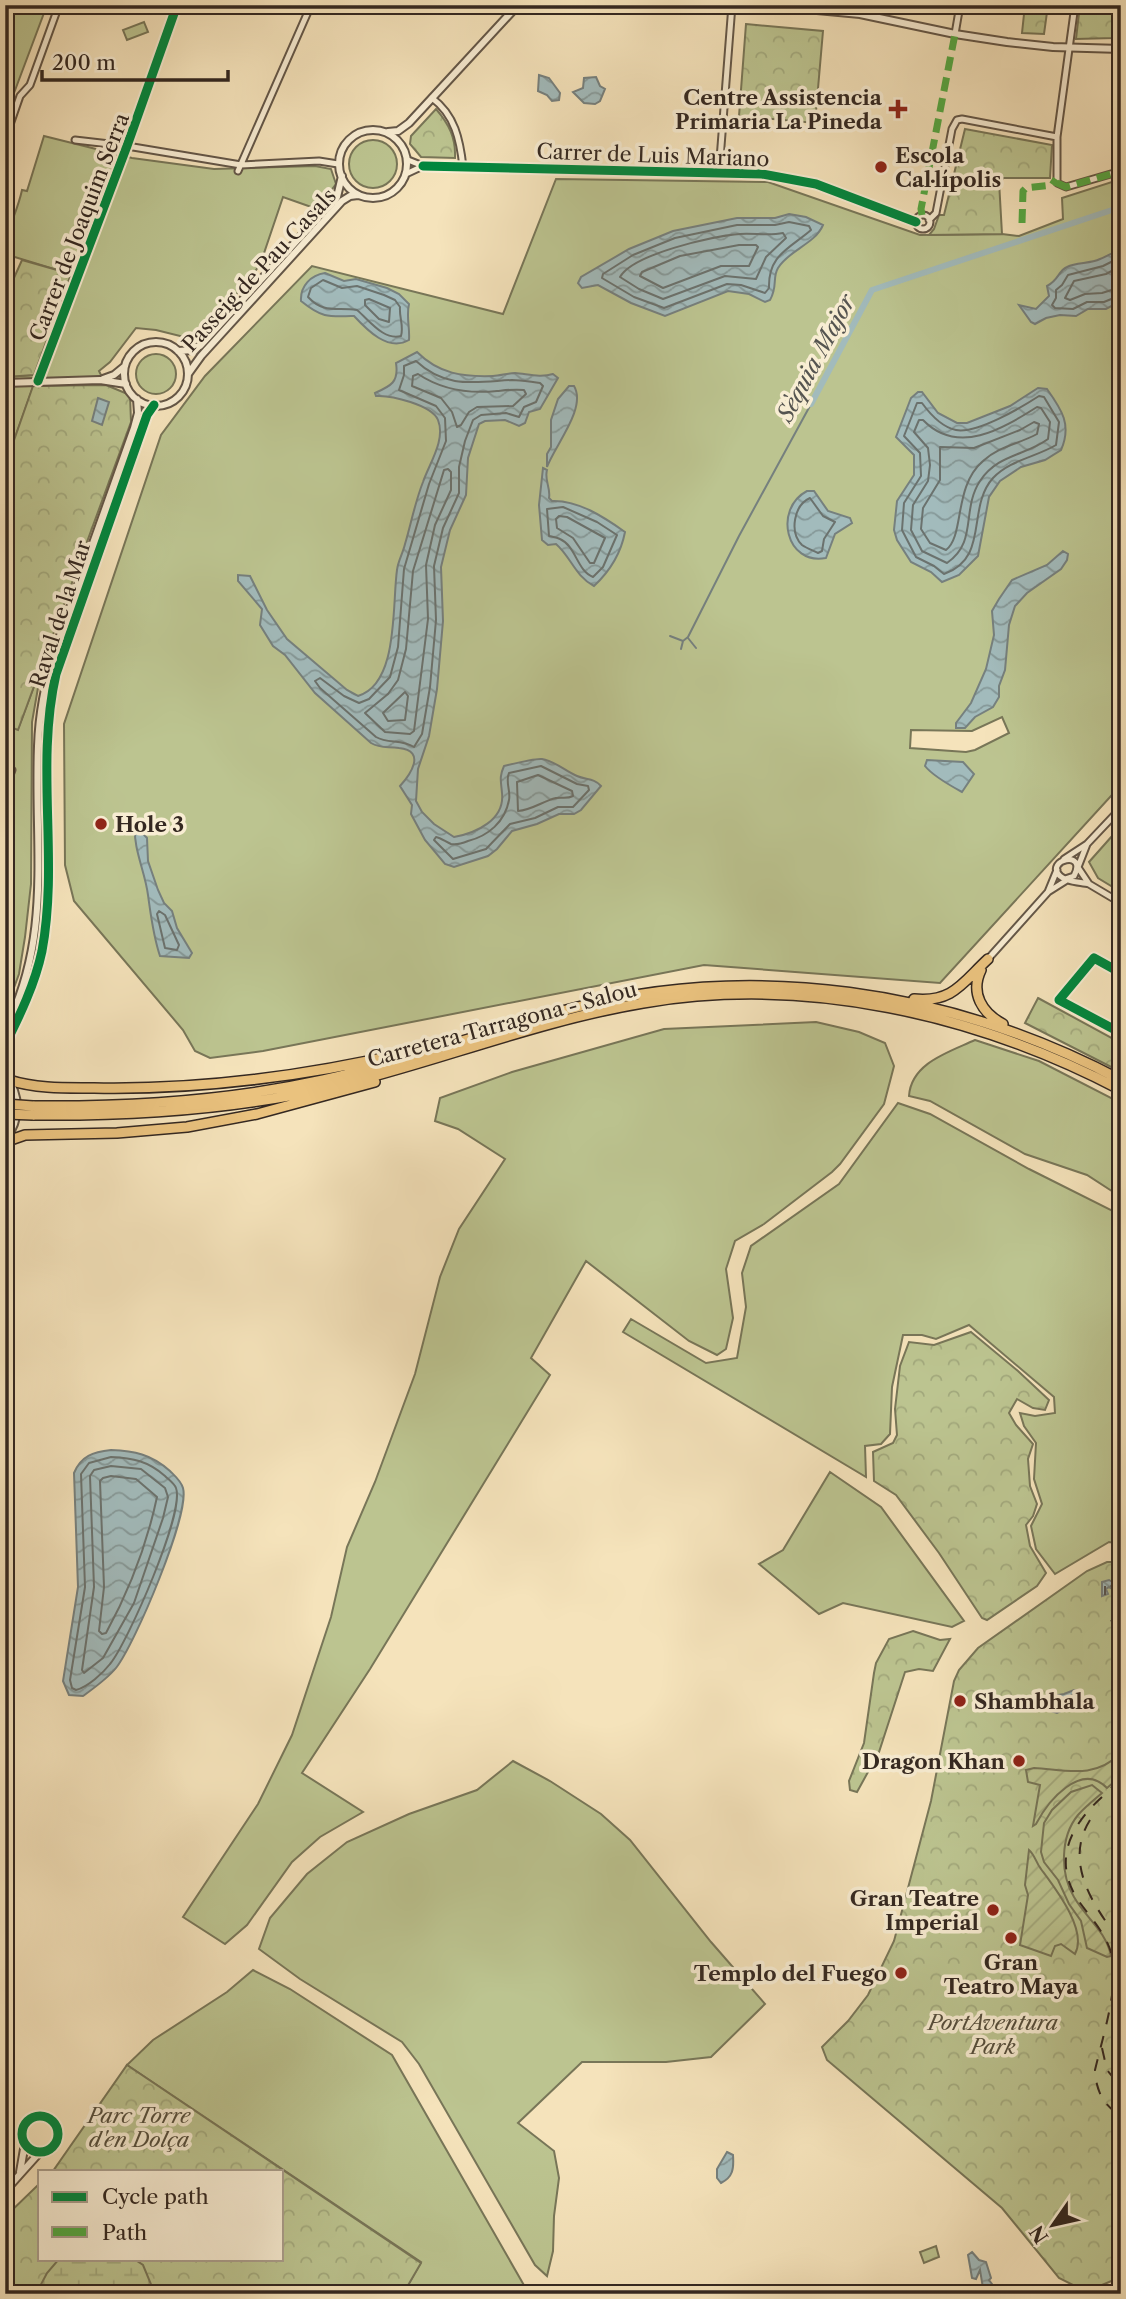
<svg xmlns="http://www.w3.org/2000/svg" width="1126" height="2299" font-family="'Libre Caslon Text',serif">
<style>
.grass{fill:#bcc490;stroke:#787658;stroke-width:2;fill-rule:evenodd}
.forest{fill:url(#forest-crowns);stroke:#787658;stroke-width:2}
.wetland{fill:url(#wetland-marsh);stroke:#787658;stroke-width:2}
.garden{fill:url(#garden-furrows);stroke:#787658;stroke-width:2}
.water{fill:url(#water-waves);stroke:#76807e;stroke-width:2}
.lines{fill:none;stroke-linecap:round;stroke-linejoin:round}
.shore{stroke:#6b726e;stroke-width:2}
.stream{stroke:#76807e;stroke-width:2}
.canal{stroke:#a2bbbc;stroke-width:6}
.ferry{stroke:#555450;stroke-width:2;stroke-dasharray:9 7;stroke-linecap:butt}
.minor-casing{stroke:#645748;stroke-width:9}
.tertiary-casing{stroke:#645748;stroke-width:10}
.trunk-casing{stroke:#342821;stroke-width:12}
.minor{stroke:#f8edd3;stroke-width:5}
.tertiary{stroke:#f8edd3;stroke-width:6}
.trunk{stroke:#eac27e;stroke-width:9}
.rail{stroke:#342821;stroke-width:2;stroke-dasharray:12 12;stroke-linecap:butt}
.trunk-bridge-casing{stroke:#342821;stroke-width:12;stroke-linecap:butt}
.trunk-bridge{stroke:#eac27e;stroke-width:9}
.quiet{stroke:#54aa43;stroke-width:7;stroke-dasharray:14 7;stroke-linecap:butt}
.cycleway-casing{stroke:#f8edd3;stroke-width:13}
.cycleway{stroke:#00873e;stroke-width:9}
.poi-dot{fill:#8f2418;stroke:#f8edd3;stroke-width:2.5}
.labels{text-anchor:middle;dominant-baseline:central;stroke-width:7;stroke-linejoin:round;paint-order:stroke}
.poi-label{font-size:21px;font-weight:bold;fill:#342821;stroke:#f8edd3;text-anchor:end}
.street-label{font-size:21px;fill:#342821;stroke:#f8edd3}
.park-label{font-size:21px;font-style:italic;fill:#564f3d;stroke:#f8edd3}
.water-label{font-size:23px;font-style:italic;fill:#555450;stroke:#f8edd3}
</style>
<defs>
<pattern id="forest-crowns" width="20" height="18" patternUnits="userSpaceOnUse" patternTransform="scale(1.75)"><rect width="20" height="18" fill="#bcc490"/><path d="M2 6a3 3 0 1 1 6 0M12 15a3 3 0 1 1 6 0" fill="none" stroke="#a2a87c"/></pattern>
<pattern id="wetland-marsh" width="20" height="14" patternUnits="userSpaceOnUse" patternTransform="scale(1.75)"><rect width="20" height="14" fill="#bcc490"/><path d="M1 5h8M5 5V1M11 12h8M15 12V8" fill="none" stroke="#a2a87c"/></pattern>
<pattern id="garden-furrows" width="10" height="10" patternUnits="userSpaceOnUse" patternTransform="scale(1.75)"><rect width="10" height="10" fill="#bcc490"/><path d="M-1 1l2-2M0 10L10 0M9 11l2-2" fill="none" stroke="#a2a87c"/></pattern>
<pattern id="water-waves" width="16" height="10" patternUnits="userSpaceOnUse" patternTransform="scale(1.75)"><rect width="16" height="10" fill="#a2bbbc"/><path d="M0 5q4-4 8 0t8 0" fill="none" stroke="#859898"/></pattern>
</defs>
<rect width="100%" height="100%" fill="#f5e3bb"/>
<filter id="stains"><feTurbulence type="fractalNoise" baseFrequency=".00286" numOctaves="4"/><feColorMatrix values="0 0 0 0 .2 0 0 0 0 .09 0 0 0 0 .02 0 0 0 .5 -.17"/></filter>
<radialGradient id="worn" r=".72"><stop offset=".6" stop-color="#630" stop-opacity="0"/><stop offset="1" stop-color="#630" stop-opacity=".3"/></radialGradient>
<path class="grass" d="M5 5H47L5 117Z
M144 22 148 32 127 40 123 30Z
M44 136 132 158 214 169 315 166 331 169 336 184 317 209 283 197 261 262 250 280 199 333 188 338 156 330 136 328 110 362 99 371 106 385 33 387 5 466V377L34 375 70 274 5 254C5 231 17 214 22 190L27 191Z
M349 164a24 24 0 1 1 48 0a24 24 0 1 1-48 0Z
M556 179 768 182 920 235 1002 234 1019 236 1063 219 1062 198 1121 179V785L940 983 704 965 263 1051 210 1058 195 1051 183 1030 74 901 65 865 64 724 161 435 205 376 312 266 503 314ZM1002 717 1009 733 975 750 966 752 910 748 911 730 972 731Z
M136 374a20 20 0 1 1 40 0a20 20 0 1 1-40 0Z
M42 665 32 722 31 884 25 937 19 974 5 1012V725L18 729Z
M1121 826V892L1098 878 1089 862Z
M816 1022 859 1032 885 1043 894 1066 884 1104 840 1164 832 1172 764 1224 735 1241 726 1269 733 1318 726 1349 717 1355 689 1341 586 1261 531 1358 550 1375 370 1669 302 1773 363 1812 320 1837 292 1862 247 1925 225 1944 183 1917 258 1804 292 1735 331 1617 347 1547 375 1482 415 1374 440 1277 459 1229 505 1159 458 1129 435 1121 440 1098 512 1072 664 1029Z
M975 1040 1039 1061 1121 1103V1197L1087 1175 1025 1154 930 1101 909 1096C911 1063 949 1052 975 1040Z
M898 1103 930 1114 1029 1169 1121 1215V1544L1109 1542 1055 1574 1036 1549 1031 1526 1042 1504 1034 1479 1036 1443 1024 1426 1020 1413 1035 1416 1055 1413 1054 1397 969 1325 936 1339 922 1335H903L892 1387 890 1434 881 1444 865 1446 866 1477 623 1332 631 1319 706 1363 737 1358 746 1307 742 1273 751 1246 839 1184Z
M830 1472 881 1507 964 1621 952 1627 843 1603 819 1614 759 1564 783 1550Z
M513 1761 550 1781 601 1814 630 1840 711 1942 765 2004 711 2057 666 2062H582L518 2123 554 2151 559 2178 554 2216 553 2251 547 2276 535 2265 419 2064 402 2042 300 1979 259 1949 270 1918 307 1874 347 1842 409 1814 477 1790Z
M253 1970 290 1989 392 2055 529 2294H403L421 2262 127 2065 153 2040 227 1992Z"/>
<path class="forest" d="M1025 5H1048L1044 34 1022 33Z
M1080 5H1118L1114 38 1076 39Z
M746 24 823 31 815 123 739 116Z
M436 109C449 124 456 138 455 158L421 157 410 144 411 136Z
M965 129 1052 145 1050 178H1004L999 181 1002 234 929 235 934 229 939 215H944Z
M22 260 71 274 34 375 5 377V288L9 289Z
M106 385 130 395 131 422 18 730 5 725V466L33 386Z
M1038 998 1121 1043V1072L1025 1023Z
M971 1332 1018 1371 1049 1400 1045 1410 1033 1408 1017 1399 1009 1413 1016 1425 1033 1444 1028 1459 1030 1486 1037 1504 1033 1516 1026 1525 1030 1546 1046 1573 1037 1586 987 1620 982 1618 939 1553 896 1495 874 1481 873 1452 893 1443 897 1435 895 1409 900 1366 909 1342 934 1345Z
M1107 1562H1121V2277L1102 2285 1081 2289 1059 2278 1002 2208 827 2060 822 2047 848 2021 868 1995 894 1941 931 1801 954 1681 959 1670 978 1648 1087 1571Z
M913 1631 940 1640 950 1639 933 1671 919 1669 905 1672 879 1752 857 1792 850 1790 849 1781 864 1743 874 1673 876 1663 889 1639Z
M127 2065 421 2263 403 2294H5V2217L40 2183V2259H282V2171H53Z
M936 2246 939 2257 924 2263 920 2252Z"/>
<path class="wetland" d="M59 2259H134L143 2265 155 2294H36L47 2273Z"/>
<path class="garden" d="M1120 1754 1121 1776 1107 1788C1081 1761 1048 1801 1036 1824L1033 1826 1040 1785 1028 1782 1026 1770 1034 1768C1067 1770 1094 1779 1120 1754Z
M1092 1785 1102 1793C1094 1800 1085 1807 1078 1815 1060 1837 1060 1874 1074 1897 1086 1918 1106 1931 1111 1956L1107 1957 1087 1948 1081 1921 1069 1904 1058 1880 1044 1862 1041 1852 1044 1823 1052 1810 1071 1792Z
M1029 1850C1035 1855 1036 1863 1041 1869 1055 1888 1088 1930 1075 1954L1061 1944 1055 1946 1051 1956 1020 1945 1028 1895 1025 1885Z"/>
<path class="water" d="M539 75 549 78 560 93 559 100 552 101 547 95 538 91Z
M596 77 600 86 605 89 600 101 595 104 584 103 573 92 583 88 584 78Z
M789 214 806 217 823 225C815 244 789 250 778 268 772 278 778 286 770 300L765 302 749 294 728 291 665 316 631 303 598 285 582 288 578 283 581 277 629 249 673 231 737 218H775Z
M1121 250V301L1106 309H1088L1076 316 1060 315 1046 318 1035 324 1031 322 1019 305 1036 309 1049 296 1047 286C1059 280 1058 271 1067 267 1077 262 1090 264 1100 259 1108 256 1112 252 1121 250Z
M325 273 344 281 356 279 387 288 399 294 409 304C406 317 410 327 409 340 388 352 367 330 354 316 328 317 322 318 301 301 300 286 311 275 325 273Z
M417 352C439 374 463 377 493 376 500 376 507 373 515 373 528 374 540 378 553 374L558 378 540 409 529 412 525 423 519 426 505 420 485 421 479 424 468 458 466 495 450 530 441 567 443 621 437 689 429 736 418 769 416 801 422 812 434 824 454 837C476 833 505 820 502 793 501 781 499 777 504 766 512 764 536 758 542 759 555 761 565 771 577 776 586 780 594 778 601 786L581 810 574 814H559L537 824 512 831 497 849 488 856 454 867 445 864 425 840 411 814 412 805 400 786C410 775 427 751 399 748 388 746 381 749 371 743L315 693 285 655 273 646 260 625 262 609 238 581V575L250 576 267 610 287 639 347 690 358 696C399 684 392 604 397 570 398 561 403 553 405 544 411 524 415 502 423 482 429 464 446 440 438 420 432 405 391 395 376 396L375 393C391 386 399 382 396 363Z
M569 386H574C587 408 555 445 547 467V454L551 447V420L558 399Z
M1038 388 1047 389C1062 410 1072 425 1061 450L1045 460 1021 467 1000 481 989 497 978 556 959 575 942 582 931 572 911 562 897 540 894 530 897 501 914 475V455L896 437 911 398 918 392H922L938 413 957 423H967L1010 406Z
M98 398 109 402 102 425 92 421Z
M543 468 547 470C544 480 551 488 549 498L552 501C578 500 604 517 625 532 621 553 609 572 594 586 575 576 571 557 556 544L548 545 542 540 539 505Z
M807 491H814L828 511 850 518 852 523 835 534 826 558C786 566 773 509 807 491Z
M1063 551 1068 554 1067 560 1061 569 1027 593 1015 606 1009 625 1005 670 999 686V697L993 707 975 717 965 728H956V723L971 703 986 669 994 635 992 611 999 599 1012 580 1047 565Z
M927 760 963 762 974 774 962 792C951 786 932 775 925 766Z
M135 825 147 838 148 861 158 890 164 903 172 911 177 928 192 953 189 958 160 956C153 935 151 916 148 895 145 871 133 849 135 825Z
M111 1450C134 1451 151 1454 170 1471 175 1476 181 1481 183 1488 190 1514 135 1644 116 1668 107 1679 94 1688 83 1696L69 1695 63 1681 78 1587 74 1473C81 1456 93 1452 111 1450Z
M1121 1568V1591H1115L1109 1587 1106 1589 1108 1594 1102 1596V1582L1109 1580 1118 1585 1116 1570Z
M1074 1690 1080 1691 1053 1705 1054 1707 1081 1693 1069 1707 1057 1713 1048 1710 1047 1703 1053 1696 1064 1694Z
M727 2152 733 2155C734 2169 733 2177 721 2183L717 2178V2169Z
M972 2252 979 2260 986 2262 991 2278 989 2280 992 2284 987 2294H984L980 2270 976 2279 972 2278 968 2255Z"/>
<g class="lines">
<path class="shore" d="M789 222 809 226 811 230C789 249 768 255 769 288L765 293 741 285 727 284 664 308 634 297 602 278 603 274 633 255 675 238 737 225H775Z
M783 233 786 238 766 257 756 279 725 276 663 299 639 289 620 277C633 254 713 236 740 234 754 233 769 236 783 233Z
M739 245H756L758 247 749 266H721L663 288 640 276 642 272 680 256Z
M1121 257 1103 266 1068 275 1062 285 1056 290V298L1052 305 1055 308 1073 309 1087 302H1104L1121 295
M1121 266 1106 274 1074 281 1065 298 1070 300 1085 294 1102 293 1121 287
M323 280 342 288 357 286 384 295 395 300 400 307C399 317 404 326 401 336 384 341 369 320 357 310 336 307 324 314 308 297L311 288Z
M369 299 390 308 389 322 379 319 365 305V300Z
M416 361C446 389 475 382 512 380 521 380 531 382 540 383L543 386 536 402 524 407 519 417 506 413 481 415 473 420 465 441 459 467V493L443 528 434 566 436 620 430 687 422 734 414 747C401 739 388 744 376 737L320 688 315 681 320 678 344 696 359 703 369 699 390 677 398 647 404 569 429 484 446 441 445 418 436 406 399 390 404 375V366Z
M418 374C442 390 468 394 497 391 507 390 514 389 524 390L526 394 513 406 477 407 469 412 461 425 457 427 452 412 441 398 412 386 413 376Z
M1039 396 1044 397 1059 422 1056 445C1036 457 1010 460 993 478 966 508 990 558 944 574L934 566 916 557 902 530 904 503 921 476 920 453 904 436 917 403H922C930 414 941 427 956 430 977 434 1022 407 1039 396Z
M1037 407 1041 408 1050 422 1048 439C1025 456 998 454 980 481 961 510 978 542 947 563L922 551 911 530 913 505 928 481 930 465 928 448 914 432 919 420H923C958 456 1002 429 1037 407Z
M1034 422 1039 424 1037 434C1019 444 999 446 983 461 953 487 965 535 946 550L930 543 921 529 923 508 940 480V447L974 448 1020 430Z
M448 469 451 472V490L435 525 426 565 428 619 414 731 410 734 385 732 365 713 388 694 398 680 406 649 413 571 444 470Z
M810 498 823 516 835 522 824 539 822 551 818 553C814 551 806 548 802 545 789 532 794 505 810 498Z
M563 507 597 522 617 535 603 567 593 577C577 571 576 546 560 539 556 537 553 537 549 536L547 509Z
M559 516 567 517 605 538 594 563H590L573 538 557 528 556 519Z
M405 692 408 696 405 720 388 721 383 713Z
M541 766 577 784 588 786 589 790 573 807H558L535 818 510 824 486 849 453 859 434 840 436 837C441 838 446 842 451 844 456 845 463 843 468 841 488 836 505 822 509 800 511 791 505 782 509 773Z
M538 775 572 791 573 796C567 799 563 797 556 798 543 801 532 810 518 811L517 782Z
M159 911 165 915 179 945 177 950 165 948 157 914Z
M111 1457C133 1458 148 1461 165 1476 169 1480 174 1483 176 1488 185 1512 128 1642 110 1664 103 1673 88 1687 76 1690L72 1688 70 1680 85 1587 81 1474 89 1463Z
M111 1466 141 1469 165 1488 168 1497 163 1518 134 1603 103 1658 84 1673 82 1670 94 1587 90 1476 94 1470Z
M111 1476 136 1479 157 1497C147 1544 129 1591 106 1633L102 1634 99 1631 104 1587 100 1481 103 1478Z"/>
<path class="stream" d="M670 636 683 641 688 637 739 536 811 404
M688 638 696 648
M681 649 683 641
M5 1334C12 1443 19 1547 5 1656"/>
<path class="canal" d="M811 404 872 290 1121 207"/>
<path class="ferry" d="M1121 1571 1118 1575 1121 1581
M1105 1595V1585L1108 1584 1117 1589 1121 1588
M1111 1620 1114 1625H1121"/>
<g class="minor-casing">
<path id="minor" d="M1075 5 1057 137V183L1066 187 1121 171
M955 34 960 5
M432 98C455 115 460 140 463 167
M5 139 20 96 30 85 59 5
M75 140 127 146 241 165 319 161 338 164
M423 166 762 174 816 184 916 222
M238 171 311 5
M719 172 732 5
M406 174 423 166 408 160
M916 222a7 7 0 1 1 14 0a7 7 0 1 1-14 0Z
M929 220 936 213 952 129 957 120 962 119 1057 137
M38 381 127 146 177 5
M5 789 12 770
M1087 844 1121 808
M1064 859 1087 844 1078 867
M1057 870 1048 892 1067 880
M1065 879 1074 876C1088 849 1044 860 1060 876 1066 882 1081 882 1089 884L1077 866
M1089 884 1121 903
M988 959 1048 892
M1121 973 1094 958 1059 1000 1121 1033"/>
</g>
<g class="tertiary-casing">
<path id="tertiary" d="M763 5 860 14 955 34 1007 42 1053 47 1121 49
M339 164a34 34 0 1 1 68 0a34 34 0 1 1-68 0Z
M388 132 398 131 409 123 518 5
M124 374a32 32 0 1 1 64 0a32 32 0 1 1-64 0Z
M178 351 193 350 200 346 337 197 342 176
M188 374 201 356 342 201 350 196 358 195
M103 379 114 375 125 366
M5 383 100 380 126 384
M5 1030C53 935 34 848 38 746 39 712 46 679 56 647L134 428 138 413 137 399
M5 1045C20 1015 35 984 42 951 59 859 35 766 56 674L147 415 154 405
M5 1075C21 1095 21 1119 5 1140
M22 2134a18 18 0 1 1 36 0a18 18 0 1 1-36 0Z
M20 2172 25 2143
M5 2191 40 2152"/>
</g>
<g class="trunk-casing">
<path id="trunk" d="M981 970C970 993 982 1013 1003 1024
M914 999C953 1003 963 982 988 959
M9 1080C37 1089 65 1088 94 1088 200 1090 306 1076 409 1052
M33 1106C131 1107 227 1101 323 1080 405 1062 484 1032 566 1010 752 960 951 990 1121 1080
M33 1115C132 1116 231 1110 328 1088 434 1063 536 1021 643 1003 806 975 976 1014 1121 1090
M5 1142 25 1135 117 1133 187 1127 257 1114 375 1082"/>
</g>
<use href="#minor" class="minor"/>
<use href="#tertiary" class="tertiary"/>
<use href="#trunk" class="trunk"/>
<path class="rail" d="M1111 1788 1121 1779
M1102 1797C1071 1825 1052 1860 1078 1900 1092 1920 1108 1935 1113 1960 1118 1989 1102 2040 1095 2070 1096 2091 1103 2105 1121 2116
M1090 1820C1063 1863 1094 1907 1121 1942
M1102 2048 1107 2070 1121 2087"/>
<g class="trunk-bridge-casing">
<path id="trunk-bridge" d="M5 1104 33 1106
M5 1114 33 1115"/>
</g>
<use href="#trunk-bridge" class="trunk-bridge"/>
<path class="quiet" d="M1057 183 1066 187 1121 171
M922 215 921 209 955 34
M1022 223 1023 191 1026 188 1052 185 1056 179"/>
<g class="cycleway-casing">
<path id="cycleway" d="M423 166 762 174 816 184 916 222
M38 381 127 146 177 5
M1121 973 1094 958 1059 1000 1121 1033
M5 1045C20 1015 35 984 42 951 59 859 35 766 56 674L147 415 154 405
M22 2134a18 18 0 1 1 36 0a18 18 0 1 1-36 0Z"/>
</g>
<use href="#cycleway" class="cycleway"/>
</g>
<g class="poi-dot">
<path d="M894.5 98.5h7v7h7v7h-7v7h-7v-7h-7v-7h7z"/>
<circle cx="881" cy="167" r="7"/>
<circle cx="101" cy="824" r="7"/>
<circle cx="960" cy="1701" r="7"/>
<circle cx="1019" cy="1761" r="7"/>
<circle cx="993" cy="1910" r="7"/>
<circle cx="1011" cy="1938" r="7"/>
<circle cx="901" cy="1973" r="7"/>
</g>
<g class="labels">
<g class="poi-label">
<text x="882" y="97">Centre Assistencia<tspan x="882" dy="24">Primaria La Pineda</tspan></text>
<text x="895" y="155" text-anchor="start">Escola<tspan x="895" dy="24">Cal·lípolis</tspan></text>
<text x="115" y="824" text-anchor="start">Hole 3</text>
<text x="974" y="1701" text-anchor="start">Shambhala</text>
<text x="1005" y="1761">Dragon Khan</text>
<text x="979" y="1898">Gran Teatre<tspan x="979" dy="24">Imperial</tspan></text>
<text x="1011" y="1962" text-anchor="middle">Gran<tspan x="1011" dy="24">Teatro Maya</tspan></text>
<text x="887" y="1973">Templo del Fuego</text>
</g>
<g class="street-label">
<text transform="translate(653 155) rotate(2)">Carrer de Luis Mariano</text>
<text transform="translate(79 227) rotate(-69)">Carrer de Joaquim Serra</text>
<text transform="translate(259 270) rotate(-47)">Passeig de Pau Casals</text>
<text transform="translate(60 614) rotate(-72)">Raval de la Mar</text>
<text transform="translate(502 1024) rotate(-15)">Carretera Tarragona - Salou</text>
</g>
<g class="park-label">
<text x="993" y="2022">PortAventura<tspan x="993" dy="24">Park</tspan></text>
<text x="139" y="2115">Parc Torre<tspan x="139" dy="24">d'en Dolça</tspan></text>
</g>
<g class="water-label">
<text transform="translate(816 358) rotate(-62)">Sèquia Major</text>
</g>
</g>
<rect width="1126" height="2299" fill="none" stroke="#f5e3bb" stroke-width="28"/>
<rect x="7" y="7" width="1112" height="2285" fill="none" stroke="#342821" stroke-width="3.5"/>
<rect x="14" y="14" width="1098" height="2271" fill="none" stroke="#342821" stroke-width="2"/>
<rect x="38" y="2170" width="245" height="91" fill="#f8edd3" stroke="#aa9e8c" stroke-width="2"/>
<rect x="52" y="2192" width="35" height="10" fill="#00873e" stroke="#aa9e8c" stroke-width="2"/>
<text x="102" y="2204" font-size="21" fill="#342821">Cycle path</text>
<rect x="52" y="2227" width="35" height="10" fill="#54aa43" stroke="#aa9e8c" stroke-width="2"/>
<text x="102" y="2240" font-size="21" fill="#342821">Path</text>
<g transform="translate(1053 2225) rotate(236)" stroke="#f8edd3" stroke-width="5" paint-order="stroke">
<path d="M0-5L12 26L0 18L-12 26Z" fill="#342821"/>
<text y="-10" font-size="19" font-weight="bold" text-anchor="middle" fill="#342821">N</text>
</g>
<path d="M42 70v10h186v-10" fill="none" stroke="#342821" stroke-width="3.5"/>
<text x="52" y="70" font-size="21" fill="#342821" stroke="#f8edd3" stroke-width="5" paint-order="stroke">200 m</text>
<rect width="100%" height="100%" filter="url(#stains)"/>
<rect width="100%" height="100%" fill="url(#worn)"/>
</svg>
